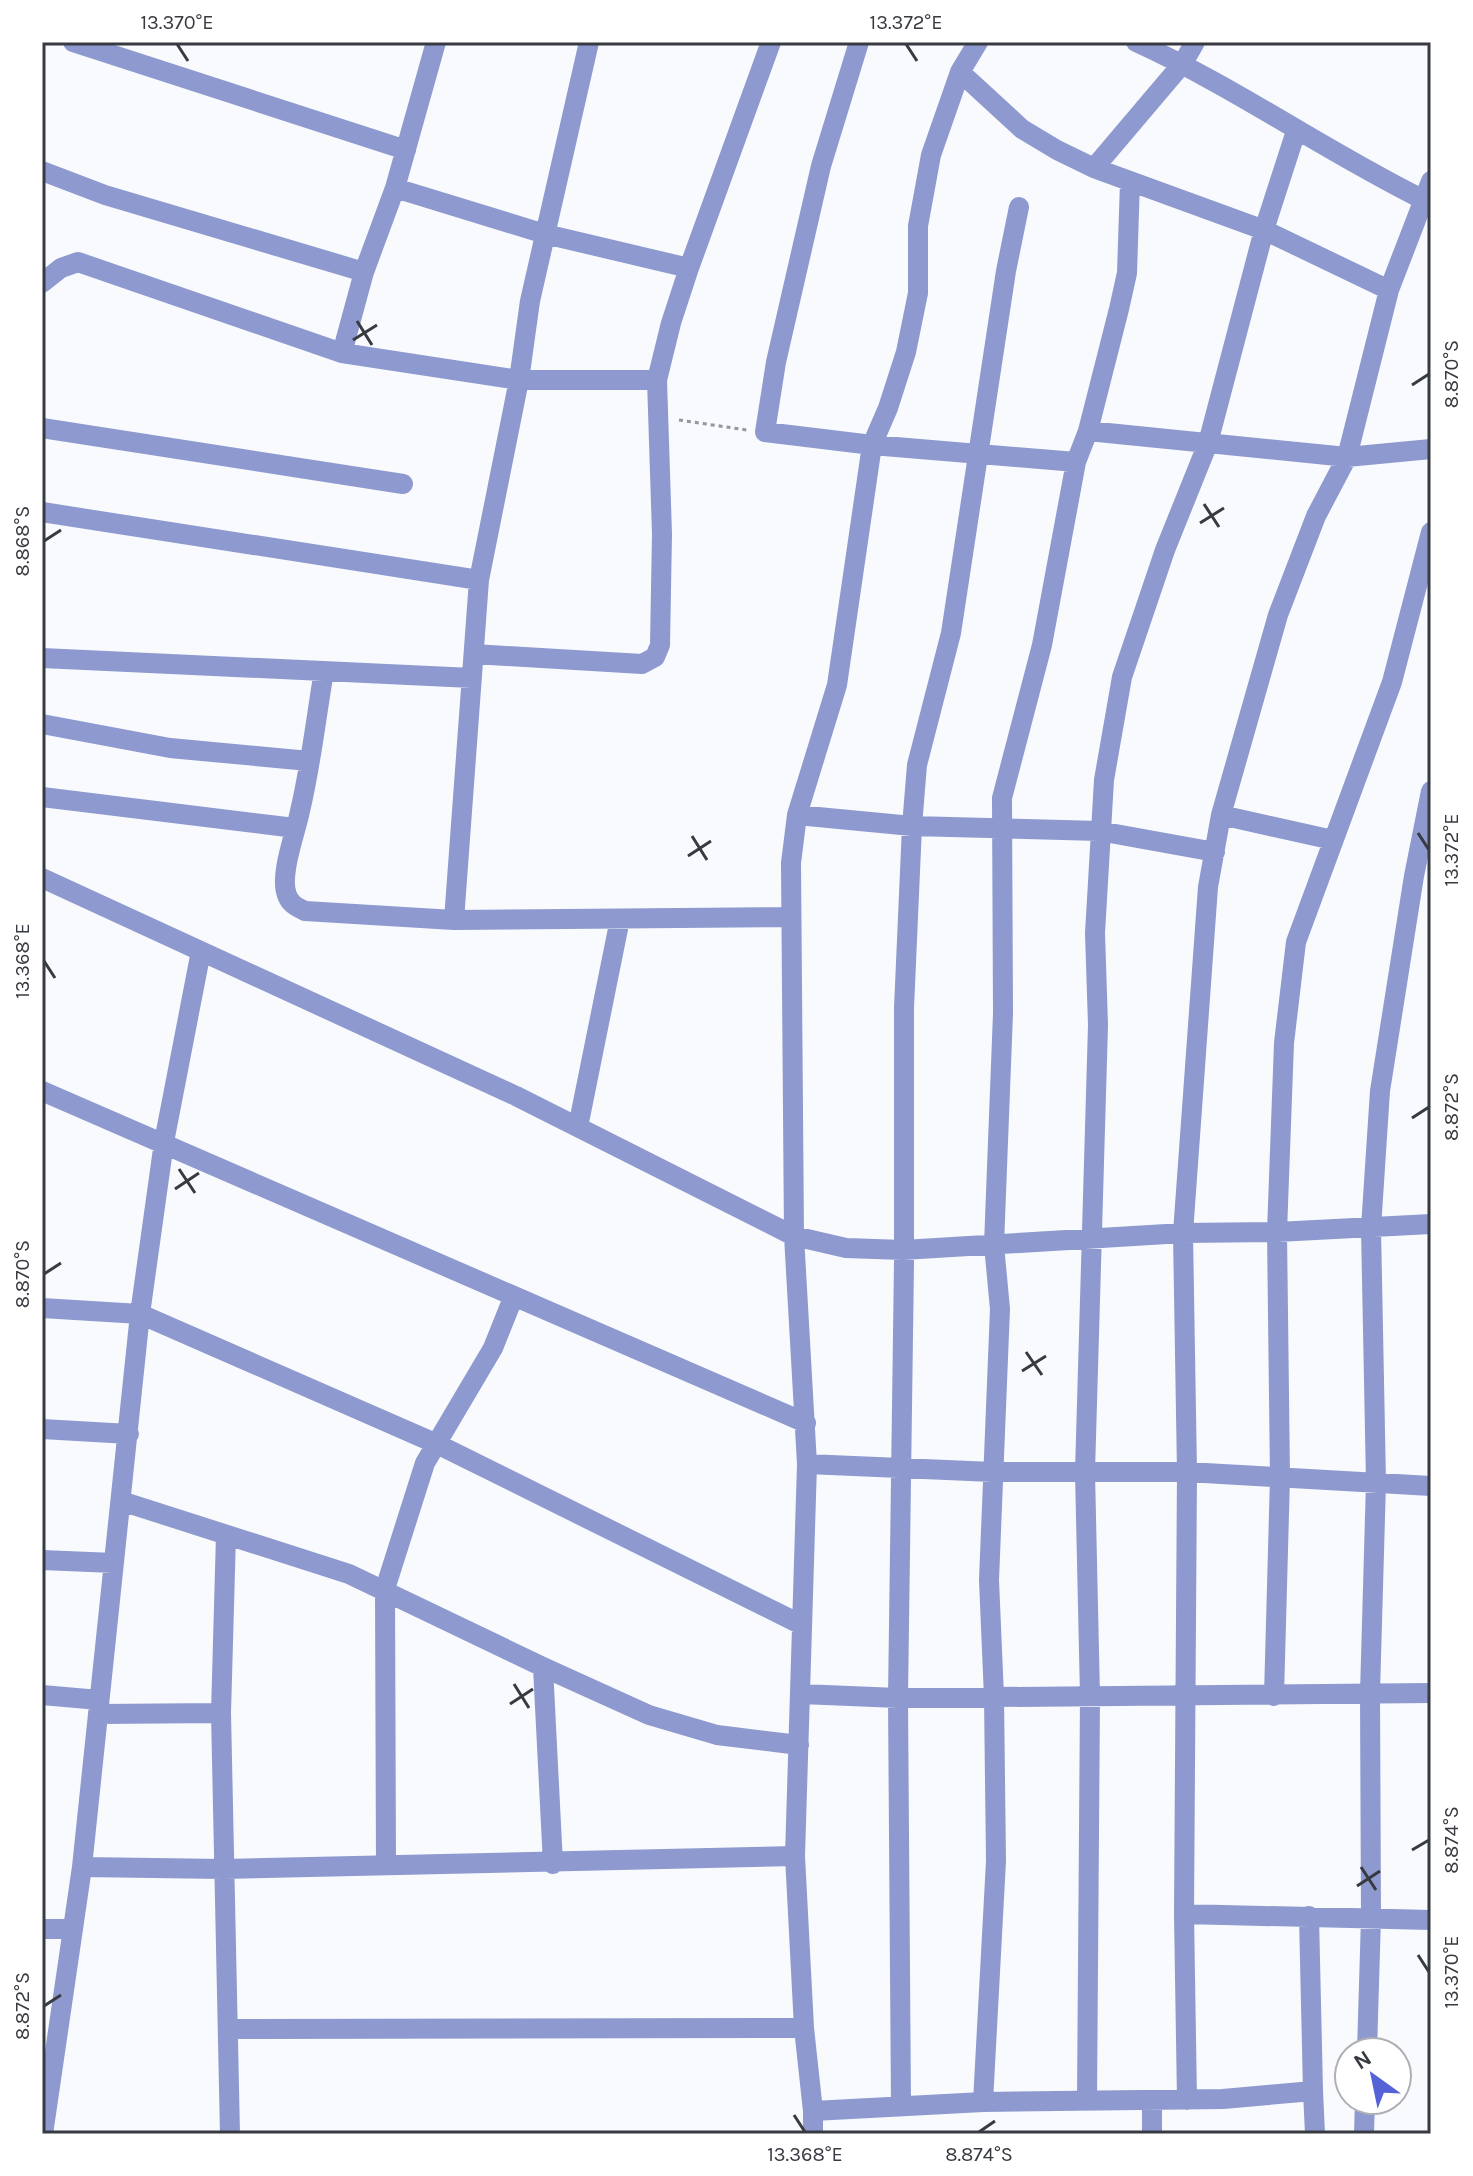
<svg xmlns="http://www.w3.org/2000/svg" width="1473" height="2176" font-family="Karla,sans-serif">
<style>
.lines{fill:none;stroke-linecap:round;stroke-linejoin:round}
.path{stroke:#94969b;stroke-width:3;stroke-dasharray:4 4;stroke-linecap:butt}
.minor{stroke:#8d99cf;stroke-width:20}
.ticks{fill:none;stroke:#383a41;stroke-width:3}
.neatline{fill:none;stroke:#383a41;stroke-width:3}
.ticks-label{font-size:20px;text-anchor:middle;fill:#383a41}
</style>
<rect width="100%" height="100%" fill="#f8fafd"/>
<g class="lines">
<path class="path" d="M679 420 747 430"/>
<path class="minor" d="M73 42 406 150
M859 42 821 166 776 362 765 432 872 445 1076 462
M1136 42C1235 87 1325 151 1422 199
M960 72 1022 129 1057 150 1094 168 1264 230 1389 290
M1094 168 1183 63 1195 42
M42 171 105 195 364 272
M395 188 545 234 689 268
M42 283 61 268 78 262 342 353 519 380H657
M342 353 364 272 395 188 436 42
M42 428 403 484
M1088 431 1347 457 1431 449
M42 512 479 580
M474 654 642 664 655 657 660 645 662 534 657 380 671 323 689 268 771 42
M42 658 472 678
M324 671C316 718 311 765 300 811 296 832 279 875 287 895 290 904 297 907 305 911L454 920 791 917
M42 724 170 748 309 761
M42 797 295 828
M797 815 912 826 1099 831 1215 852
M1221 815 1333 840
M42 878 516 1096 794 1236 846 1248 903 1250 1183 1233 1277 1232 1431 1224
M454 920 479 580 519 380 530 301 589 42
M42 1091 806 1423
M578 1127 620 919
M42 1308 140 1314 437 1444 802 1625
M42 1429 129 1434
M807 1464 993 1472H1187L1431 1486
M121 1501 349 1574 543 1667 649 1715 717 1735 799 1745
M226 1535 221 1713 230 2134
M42 1560 114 1563
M543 1667 553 1864
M801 1694 898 1698 1431 1693
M42 1695 99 1700
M1274 1696 1280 1477 1277 1232 1284 1043 1296 942 1392 682 1431 532
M98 1714 221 1713
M386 1866 385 1589 425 1463 493 1348 513 1298
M82 1867 224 1869 795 1856
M1184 1914 1431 1920
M1309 1916 1313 2091
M42 1929H72
M228 2029 804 2028
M1367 2052 1371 1917 1370 1693 1376 1482 1371 1228 1380 1091 1414 876 1431 791
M1187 2100 1184 1914 1187 1472 1183 1233 1208 887 1221 815 1278 615 1316 516 1347 457 1389 290 1431 181
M1087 2101 1090 1696 1085 1472 1098 1025 1095 933 1104 780 1122 677 1165 550 1208 443 1264 230 1296 131
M983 2102 996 1861 994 1697 989 1580 1000 1309 994 1245 1003 1013 1002 798 1042 645 1076 462 1088 431 1119 309 1127 273 1130 182
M901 2107 898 1698 904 1262V1008L912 826 917 765 951 633 1006 271 1019 207
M813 2111 983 2102 1223 2099 1313 2091 1315 2134
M43 2134 82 1867 140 1314 164 1142 201 951
M813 2134V2111L804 2028 795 1856 807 1464 794 1236 791 863 797 815 837 685 872 445 888 408 906 352 918 293V226L931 155 960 72 978 42
M1152 2134V2101
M1364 2134 1365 2100"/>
</g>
<path class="ticks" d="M177 44 188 61M906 44 917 61M357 321 372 345M353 340 377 325M1412 385 1429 374M1204 504 1219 527M1200 523 1224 508M44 541 61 530M1418 833 1429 850M692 836 707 860M688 856 711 841M44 961 55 978M1412 1118 1429 1107M179 1169 195 1193M175 1189 199 1173M44 1274 61 1263M1026 1352 1042 1375M1022 1371 1046 1356M514 1684 529 1708M510 1704 533 1689M1412 1850 1429 1840M1361 1867 1376 1890M1357 1886 1380 1871M1418 1955 1429 1972M44 2006 61 1995M794 2115 805 2132M979 2132 995 2121"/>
<rect width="1473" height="2176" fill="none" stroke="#ffffff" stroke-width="88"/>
<g transform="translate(1373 2076) rotate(327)"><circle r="38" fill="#ffffff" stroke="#afb0b3" stroke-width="2"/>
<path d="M0-6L14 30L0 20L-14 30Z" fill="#5662d8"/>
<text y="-12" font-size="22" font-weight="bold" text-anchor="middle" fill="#383a41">N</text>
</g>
<rect x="44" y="44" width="1385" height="2088" class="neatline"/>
<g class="ticks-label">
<text x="177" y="29">13.370°E</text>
<text x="906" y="29">13.372°E</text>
<text transform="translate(1451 374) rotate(-90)" y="7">8.870°S</text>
<text transform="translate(22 541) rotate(-90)" y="7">8.868°S</text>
<text transform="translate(1451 850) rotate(-90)" y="7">13.372°E</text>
<text transform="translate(22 961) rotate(-90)" y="7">13.368°E</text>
<text transform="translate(1451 1107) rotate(-90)" y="7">8.872°S</text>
<text transform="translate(22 1274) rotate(-90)" y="7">8.870°S</text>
<text transform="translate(1451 1840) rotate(-90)" y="7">8.874°S</text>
<text transform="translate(1451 1972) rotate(-90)" y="7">13.370°E</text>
<text transform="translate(22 2006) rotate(-90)" y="7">8.872°S</text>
<text x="805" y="2161">13.368°E</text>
<text x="979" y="2161">8.874°S</text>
</g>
</svg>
